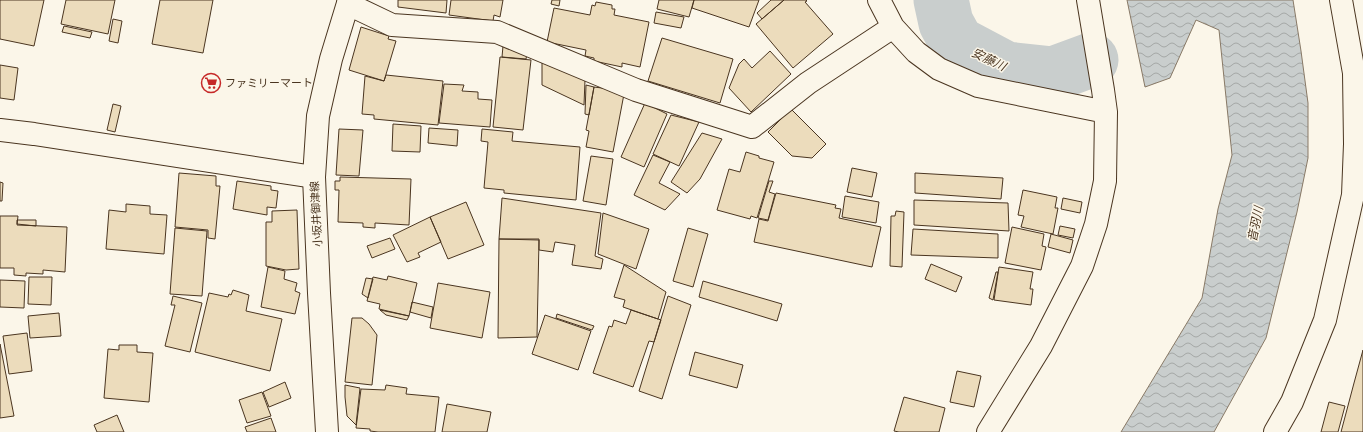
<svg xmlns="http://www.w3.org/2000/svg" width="1363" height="432" font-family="'IBM Plex Serif','Noto Sans JP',serif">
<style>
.water{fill:url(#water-waves);stroke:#887966}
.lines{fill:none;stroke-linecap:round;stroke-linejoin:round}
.river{stroke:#c9cecd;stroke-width:55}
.building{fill:#ecdcbc;stroke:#4a3520}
.minor-casing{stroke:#4a3520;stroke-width:24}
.secondary-casing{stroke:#4a3520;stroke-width:24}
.minor{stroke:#fbf6e9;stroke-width:22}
.secondary{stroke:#fbf6e9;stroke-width:22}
.labels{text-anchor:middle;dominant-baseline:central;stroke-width:3;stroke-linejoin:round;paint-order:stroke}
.poi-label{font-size:11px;fill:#4a3520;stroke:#fbf6e9;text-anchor:start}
.street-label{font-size:11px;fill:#4a3520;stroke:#fbf6e9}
.water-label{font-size:12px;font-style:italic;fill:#4a3520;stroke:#fbf6e9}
</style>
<defs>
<pattern id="water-waves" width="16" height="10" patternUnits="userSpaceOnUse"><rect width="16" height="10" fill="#c9cecd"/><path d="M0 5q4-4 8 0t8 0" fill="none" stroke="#a5a8a6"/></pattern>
</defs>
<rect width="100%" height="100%" fill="#fbf6e9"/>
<path class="water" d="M1127 0H1293L1301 51 1308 103V158L1297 212 1266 338 1214 432H1121L1202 298 1218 209 1232 155 1219 30 1196 20 1170 78 1145 87Z"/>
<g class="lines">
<path class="river" d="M941 0 946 23 957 43 1006 69 1053 74 1091 60"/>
</g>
<path class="building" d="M0 0H44L34 46 0 39Z
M66 0H115L108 34 61 24Z
M160 0H213L203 53 152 44Z
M398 0H447L446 13 398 7Z
M451 0H503L500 17 494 15 493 21 449 15Z
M552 0H560L559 6 551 4Z
M659 0H694L689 17 657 9Z
M694 0H759L749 27 692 8Z
M771 0H784L762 19 757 13Z
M784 0H806L807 1 805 2 833 34 793 68 756 24Z
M596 2 612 5V9H615L614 15 649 22 640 67 622 63V67L594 61V58L585 56 586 50 547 42 554 8 590 15 592 5 595 6Z
M656 12 684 17 681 28 654 23Z
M113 19 122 21 118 43 109 41Z
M64 26 92 32 90 38 62 32Z
M361 27 389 36 388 39 396 41 384 81 349 70Z
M662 38 733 59 720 103 648 81Z
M503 46 527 54 526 59 502 57Z
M770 51 791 74 751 112 729 88 739 64 744 59 752 68Z
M500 57 531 60 523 130 493 127Z
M542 61 585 80 584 105 542 85Z
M0 65 18 68 14 100 0 98Z
M386 75 443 81 438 125 374 119V115L362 114 365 76 384 81Z
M444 84 464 85 462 91 478 92V99L492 100 490 127 439 123Z
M586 85 594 87 589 115 585 114Z
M594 87 618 90 624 94 613 152 586 147 589 131 586 130Z
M645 103 667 114 644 167 621 157Z
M113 104 121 106 115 132 107 130Z
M791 109 826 144 812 158 792 156 768 132Z
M671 115 699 122 679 166 653 154Z
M393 124 421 126 420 152 392 151Z
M429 128 458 130 457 146 428 143Z
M339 129 363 130 359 176 336 175Z
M482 129 513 132 512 141 580 147 576 200 504 193V190L484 188 488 142 481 141Z
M702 133 722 139 700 179 687 193 671 182Z
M746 152 759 156V158L774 162 757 218 751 216 750 219 717 210 729 169 740 172Z
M653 155 670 162 659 183 680 194 665 210 634 195Z
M591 156 613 159 606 205 583 201Z
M852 168 877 173 872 197 847 192Z
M179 173 216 176V186H220L215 239 208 238V230L175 227Z
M915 173 1003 178 1001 199 915 193Z
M340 177 411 179 409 225 375 223V228L363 227V223L338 222 339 190H335V181H340Z
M237 181 271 186V190L278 191 276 208 267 207V215L233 209Z
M769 181H773L769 192 775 194 768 220 758 218Z
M0 182 3 183 2 201H0Z
M1023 190 1057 197 1055 208H1058L1053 234 1021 227 1024 216 1018 215Z
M776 193 836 205 835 208 841 209 839 218 881 227 872 267 754 242 759 219 768 221Z
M845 196 879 202 876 223 842 217Z
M502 198 601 213 595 256 603 259 601 269 572 265 575 245 555 242 553 252 539 250V239H499Z
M1063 198 1082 202 1080 213 1061 209Z
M914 200 1008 203 1009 231 914 225Z
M466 202 484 245 448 259 430 217Z
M126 204 150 206V214L167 215 164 254 106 249 109 210 126 212Z
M297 210 299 269 286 270 266 266V222H272V211Z
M896 211 904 212 902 267 890 266 891 216H895Z
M603 213 649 229 636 269 598 254Z
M0 216H18L17 225 67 227 65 272 43 270V274L26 273V276L14 275V268H0Z
M430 217 441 242 418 253 420 257 407 262 393 235Z
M17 220H36V226L17 224Z
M1060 226 1075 229 1073 238 1058 235Z
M1012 227 1044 234 1042 246 1046 247 1041 270 1005 263Z
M175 228 207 231 202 296 170 294Z
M688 228 708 234 693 287 673 281Z
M913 229 998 234V258L911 255Z
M1051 234 1073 240 1070 253 1048 247Z
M390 238 395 249 372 258 367 246Z
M499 239 539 240 537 337 498 338Z
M931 264 962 277 956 292 925 279Z
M624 265 666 292 658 319 623 307 625 300 614 297Z
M268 267 285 271 284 279 297 283 295 291 300 293 295 314 261 307Z
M999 267 1033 272 1030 289H1033L1031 305 994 300Z
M996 272H998L993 300 989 298Z
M388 276 417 283 409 316 379 309 380 304 367 301 373 277 387 280Z
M29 277H52L51 305 28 304Z
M366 278 373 279 368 298 362 294Z
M0 280 25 281 24 308 0 307Z
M703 281 782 304 777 321 699 297Z
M438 283 490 292 482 338 430 328Z
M233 290 249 295 246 311 282 319 270 371 195 352 209 293 228 297 229 294 231 295Z
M173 296 202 303 190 352 165 346 175 305H171Z
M668 296 691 305 662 399 639 391Z
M412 302 433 307 431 318 410 312Z
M380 310 409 316 407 320 386 315Z
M631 310 661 320 654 342 649 341 633 387 593 373 609 326 612 327 614 320 626 324Z
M59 313 61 336 30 338 28 316Z
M557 314 594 326 592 330 556 318Z
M545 315 591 331 578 370 532 354Z
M352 318H362L369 324 377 335 372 385 345 382Z
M27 333 32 371 9 374 3 336Z
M0 344 14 416 0 418Z
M119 345H137V352L153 353 149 402 104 398 108 349 119 350Z
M1363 350V432H1341L1354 383Z
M695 352 743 365 737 388 689 375Z
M957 371 981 376 974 407 950 402Z
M285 382 291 398 269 407 263 392Z
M345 385 360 388 356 425 347 416 345 397Z
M386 385 407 388 406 394 439 397 435 432H378L370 431V429L356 428 361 389 385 390Z
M262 392 271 416 247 423 239 400Z
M904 397 945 408 939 432H899L894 431Z
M1329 402 1345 406 1338 432H1321Z
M447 404 491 412 487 432H442Z
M117 415 124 432H97L94 425Z
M271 418 276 432H247L245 427Z"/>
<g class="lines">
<g class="minor-casing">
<path id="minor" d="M879 0 893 27 916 52 939 69 978 86 1106 112
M348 4 392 25 497 32 636 90 752 127 808 83 893 27
M0 130 34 134 314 177
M988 432 1041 346 1082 266 1096 224 1105 181 1106 112 1103 90 1088 0
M1275 432 1292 402 1325 320 1353 195 1355 144 1354 73 1341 0"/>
</g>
<g class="secondary-casing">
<path id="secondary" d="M327 432 319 293 314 177 318 116 331 59 349 0"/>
</g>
<use href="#minor" class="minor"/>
<use href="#secondary" class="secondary"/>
</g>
<defs>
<g id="supermarket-ring" transform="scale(1)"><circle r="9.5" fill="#fbf6e9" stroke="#c62828" stroke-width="1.5"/><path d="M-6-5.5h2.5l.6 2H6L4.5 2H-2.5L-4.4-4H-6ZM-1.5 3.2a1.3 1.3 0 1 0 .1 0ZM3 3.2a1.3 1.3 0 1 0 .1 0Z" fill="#c62828"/></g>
</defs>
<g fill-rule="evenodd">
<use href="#supermarket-ring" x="211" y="83"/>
</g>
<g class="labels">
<g class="poi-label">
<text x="225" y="83">ファミリーマート</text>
</g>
<g class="street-label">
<text transform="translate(316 214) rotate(-93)">小坂井御津線</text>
</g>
<g class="water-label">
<text transform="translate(989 59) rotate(26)">安藤川</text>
<text transform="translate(1255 224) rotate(-79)">音羽川</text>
</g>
</g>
</svg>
